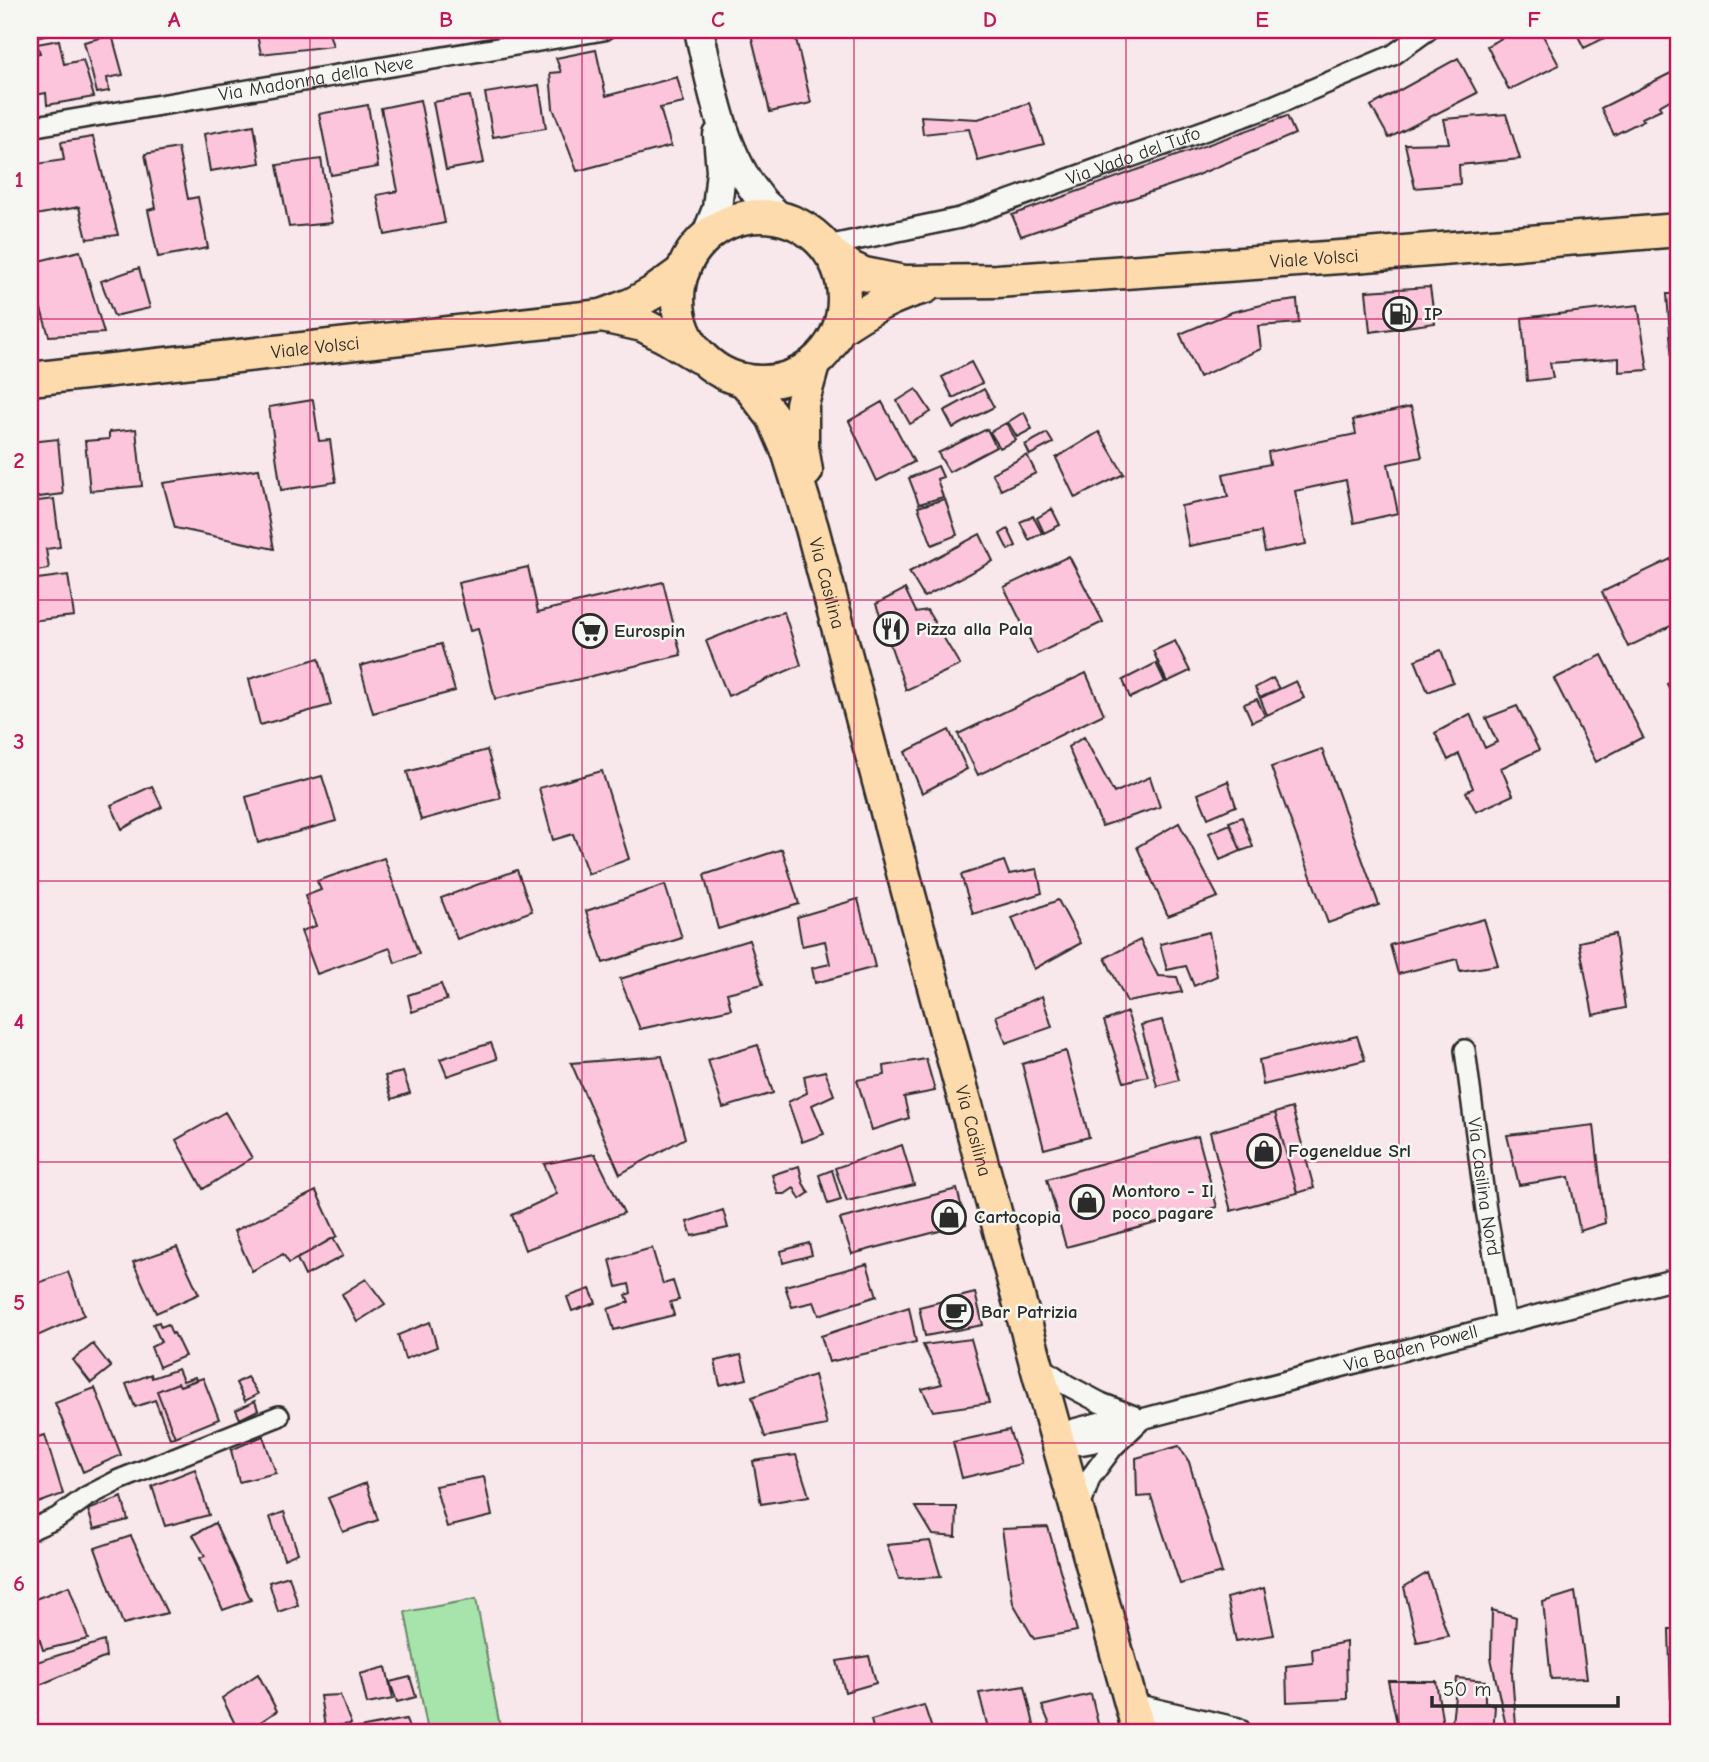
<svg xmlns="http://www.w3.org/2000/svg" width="1709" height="1762" font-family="'Comic Neue',sans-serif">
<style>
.green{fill:#a7e4ab;stroke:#69886b;stroke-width:2}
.building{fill:#fdc5dc;stroke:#2b2b2b;stroke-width:2}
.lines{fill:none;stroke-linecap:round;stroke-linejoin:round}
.street-casing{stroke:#2b2b2b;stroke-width:24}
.secondary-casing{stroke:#2b2b2b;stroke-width:33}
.primary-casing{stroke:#2b2b2b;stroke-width:37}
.street{stroke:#f6f6f2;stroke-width:19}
.secondary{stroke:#f6f6f2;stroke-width:28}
.primary{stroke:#fedbac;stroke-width:32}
.grid{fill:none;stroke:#c2185b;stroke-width:2;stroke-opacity:0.55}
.labels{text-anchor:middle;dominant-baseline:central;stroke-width:5;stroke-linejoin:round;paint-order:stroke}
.street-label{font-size:19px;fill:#2b2b2b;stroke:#f6f6f2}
.poi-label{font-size:19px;font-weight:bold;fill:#2b2b2b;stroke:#f6f6f2;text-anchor:start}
.neatline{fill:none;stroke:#c2185b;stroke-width:2.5}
.grid-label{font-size:23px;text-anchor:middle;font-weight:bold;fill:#c2185b}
</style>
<rect width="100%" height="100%" fill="#f8e7eb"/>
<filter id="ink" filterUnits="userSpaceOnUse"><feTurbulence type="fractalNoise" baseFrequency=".0143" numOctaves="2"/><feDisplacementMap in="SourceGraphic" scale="14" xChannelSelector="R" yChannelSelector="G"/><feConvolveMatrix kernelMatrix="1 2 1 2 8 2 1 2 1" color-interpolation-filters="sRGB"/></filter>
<g filter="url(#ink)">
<path class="green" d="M476 1599 501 1732H428L405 1612Z"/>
<path class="building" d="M34 30H68L36 38Z
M256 30H328L333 46 261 54Z
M750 30H794L811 103 770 112Z
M1516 30H1540L1559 65 1509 90 1487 46Z
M1575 30H1614L1615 33 1584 48Z
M112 35 123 75 107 78 109 91 97 93 84 42Z
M59 40 64 64 83 60 94 97 47 105 46 93 30 96V55L40 53 37 44Z
M596 50 606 96 677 77 684 103 660 108 671 146 577 171 553 108 550 73 561 72 556 58Z
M1458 58 1477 93 1389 138 1371 106Z
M1677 70 1679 75V95L1659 106 1661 109 1642 118 1644 120 1614 135 1601 108Z
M539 85 546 128 493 137 485 93Z
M470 96 484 163 446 170 433 102Z
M420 100 445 223 385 235 377 195 398 191 381 108Z
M1029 103 1044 144 978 161 969 129 923 134 921 116 978 119Z
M368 105 378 167 331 175 319 114Z
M1506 114 1520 159 1459 165 1460 184 1415 188 1405 144 1449 143 1444 119Z
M1287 116 1295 134 1183 181 1021 236 1012 215Z
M254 125 260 163 210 171 204 134Z
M93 137 118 235 87 239 79 207 30 216V165L64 160 61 142Z
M178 148 188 199 198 197 208 248 158 257 148 210 156 208 145 154Z
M321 159 332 223 289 227 277 165Z
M80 251 104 333 49 336 30 272V263Z
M139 268 150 308 114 316 101 281Z
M1430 287 1435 323 1370 332 1366 291Z
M1667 294H1679V415L1676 416Z
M1297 300 1299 323 1258 326 1261 349 1199 377 1180 334 1232 312 1266 304Z
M1638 305 1648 370 1619 372V358L1550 363 1553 378 1527 381 1522 318Z
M971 362 982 383 953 398 942 377Z
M916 389 931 412 910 424 897 401Z
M984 389 994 407 953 428 944 411Z
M313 400 319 441 330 440 336 482 281 490 269 407Z
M882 402 914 462 877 481 849 421Z
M1411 407 1422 457 1388 464 1398 513 1354 523 1346 480 1295 491 1306 544 1265 552 1261 532 1189 546 1181 506 1228 497 1223 474 1270 464 1268 452 1356 434 1353 420Z
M1024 412 1032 429 1017 437 1008 422Z
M1006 423 1016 440 1000 448 990 432Z
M136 429 142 486 90 491 85 441 109 439V432Z
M987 429 996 447 949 472 938 453Z
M1099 432 1124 474 1075 498 1056 458Z
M1047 433 1053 443 1030 455 1025 445Z
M58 439 63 494 30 498V442Z
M1027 455 1036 473 1001 490 992 473Z
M938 466 943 477 937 479 943 497 919 504 909 478Z
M259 469 274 549 175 528 163 483Z
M54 499 60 547 46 549 49 569 30 572V502Z
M945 499 957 535 932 545 918 507Z
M1052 509 1060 525 1044 533 1037 518Z
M1033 516 1042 533 1029 540 1020 522Z
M1008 529 1016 546 1008 550 1000 534Z
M980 534 993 561 924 597 909 572Z
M1679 555V622L1628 647 1602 592Z
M1069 556 1103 622 1037 654 1004 587Z
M528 567 538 612 663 582 681 655 495 699 478 629 470 631 458 583Z
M68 575 74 616 30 621V580Z
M905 589 916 612 927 610 960 665 906 690 876 604Z
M784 612 801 665 728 696 706 641 768 616Z
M1175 641 1190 671 1167 682 1153 651Z
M441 644 455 691 373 713 360 666Z
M1441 650 1453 682 1428 692 1415 660Z
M1602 655 1643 737 1596 762 1554 679Z
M319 658 331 705 260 725 249 679Z
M1156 663 1165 682 1130 698 1123 680Z
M1086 673 1104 714 978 775 958 734Z
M1273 678 1279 689 1260 698 1255 688Z
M1679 678V708L1667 684Z
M1296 681 1304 698 1267 715 1260 698Z
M1257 699 1265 716 1252 722 1244 704Z
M1517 706 1539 750 1501 768 1513 795 1476 812 1466 792 1473 788 1459 754 1448 760 1435 733 1470 714 1485 748 1497 742 1486 718Z
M949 730 967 769 922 793 905 752Z
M1084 737 1114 793 1150 777 1160 807 1102 826 1068 747Z
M1322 749 1379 905 1328 923 1271 767Z
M487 750 501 798 421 820 407 772Z
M602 771 629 859 588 874 573 834 553 840 539 788Z
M322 776 336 821 258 843 246 797Z
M1228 781 1236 806 1208 818 1198 794Z
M152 786 162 807 122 829 111 805Z
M1242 817 1253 847 1241 851 1229 822Z
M1179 823 1218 897 1168 916 1137 847Z
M1230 824 1241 851 1220 860 1209 833Z
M782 849 799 904 718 929 704 875Z
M384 858 419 954 395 963 390 948 317 974 301 931 316 926 305 896 321 890 317 881Z
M1004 861 1009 874 1037 869 1042 893 973 914 961 875Z
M517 870 532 911 457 939 441 898Z
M665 885 682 938 603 963 586 911Z
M858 899 875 967 815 983 812 968 830 964 825 941 802 946 797 917Z
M1058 900 1081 943 1034 969 1012 918Z
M1484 919 1498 965 1460 971 1457 959 1398 974 1390 945Z
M1209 932 1217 976 1194 986 1186 966 1167 970 1160 944Z
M1615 934 1625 1008 1593 1015 1579 942Z
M749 940 763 984 727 993 731 1009 640 1029 620 979Z
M1140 940 1158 976 1177 977 1182 992 1127 1002 1105 958Z
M441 984 447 1000 412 1012 408 995Z
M1042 996 1052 1027 1006 1043 996 1016Z
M1127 1012 1148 1076 1124 1082 1104 1021Z
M1162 1020 1179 1080 1157 1086 1141 1025Z
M1357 1036 1365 1060 1263 1085 1259 1060Z
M491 1043 497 1059 447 1076 440 1059Z
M758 1045 773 1093 723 1108 708 1060Z
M1066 1051 1089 1137 1044 1149 1022 1064Z
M662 1056 685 1138 620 1174 571 1063Z
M926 1059 935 1091 904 1097 909 1118 872 1130 857 1080 885 1075 884 1066Z
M825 1071 834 1095 812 1105 824 1134 802 1142 788 1102 807 1093 804 1076Z
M403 1072 410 1093 392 1099 385 1076Z
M1292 1108 1314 1188 1297 1193 1275 1113Z
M225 1112 252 1158 203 1189 176 1140Z
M1275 1113 1297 1193 1231 1211 1210 1132Z
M1594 1125 1605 1223 1580 1231 1569 1177 1519 1185 1507 1135Z
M1198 1136 1217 1207 1066 1247 1047 1179Z
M902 1145 914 1185 847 1201 835 1168Z
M595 1154 624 1213 525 1250 512 1215 557 1194 544 1164Z
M799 1166 803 1183 809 1193 800 1199 794 1188 785 1194H778L772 1175Z
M832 1170 841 1200 828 1204 819 1175Z
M957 1189 966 1224 852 1254 840 1219Z
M316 1191 337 1236 289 1263 283 1254 252 1271 234 1231Z
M723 1210 728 1228 692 1236 687 1222Z
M333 1238 343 1256 305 1276 297 1259Z
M809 1243 812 1255 783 1263 781 1251Z
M177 1247 199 1294 156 1313 133 1262Z
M652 1248 663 1284 673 1281 679 1300 670 1302 674 1315 614 1330 608 1309 629 1302 626 1295 631 1293 629 1284 617 1287 610 1260Z
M867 1264 877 1296 819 1315 814 1302 792 1307 785 1286Z
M68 1272 84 1315 33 1338 30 1329V1286Z
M366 1279 385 1304 357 1322 342 1294Z
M590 1289 596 1303 572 1311 567 1297Z
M975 1293 983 1325 925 1336 919 1307Z
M909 1307 916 1342 829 1362 821 1336Z
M159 1322 161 1327 168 1324 172 1334 174 1333 185 1356 159 1367 151 1347 161 1342 153 1324Z
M430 1322 437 1347 405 1359 398 1335Z
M971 1339 989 1403 933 1411 922 1389 942 1384 923 1345Z
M93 1344 111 1367 91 1383 73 1360Z
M741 1355 747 1379 720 1385 715 1361Z
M178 1369 183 1381 195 1377 196 1380 180 1386 178 1383 157 1391 175 1437 170 1438 155 1400 135 1407 126 1384 151 1374 152 1378Z
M814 1375 827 1425 765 1437 752 1397Z
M247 1377 258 1394 245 1401 236 1383Z
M203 1378 219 1419 175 1437 157 1391 178 1383 180 1386Z
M95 1388 121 1455 83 1472 55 1403Z
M255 1401 258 1410 240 1419 236 1410Z
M1009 1430 1021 1464 962 1478 953 1442Z
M45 1435 63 1494 30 1506V1439Z
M263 1436 276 1473 239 1482 231 1450Z
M1179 1446 1189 1462 1222 1573 1180 1584 1151 1496 1137 1497 1136 1458Z
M796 1455 809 1496 761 1504 753 1461Z
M195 1469 209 1515 165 1526 152 1486Z
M484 1477 492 1516 447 1527 435 1486Z
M366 1483 378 1520 343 1532 328 1498Z
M122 1497 128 1520 94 1529 88 1510Z
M916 1507H957L956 1537 933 1535Z
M284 1512 298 1553 284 1559 270 1517Z
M215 1523 251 1600 223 1610 200 1558 205 1556 193 1535Z
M1048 1527 1077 1631 1034 1639 1013 1603 1002 1529Z
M131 1536 167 1613 123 1624 95 1548Z
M930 1541 941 1577 899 1579 887 1545Z
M1427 1573 1448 1636 1417 1642 1404 1587Z
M289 1576 298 1605 278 1612 269 1582Z
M69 1586 88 1639 43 1650 30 1609V1601Z
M1264 1588 1274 1635 1236 1641 1227 1598Z
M1575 1592 1587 1678 1551 1679 1543 1602Z
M1492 1610 1516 1617 1512 1674 1516 1726H1506L1491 1658Z
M1669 1629H1679V1703H1671Z
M104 1641 106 1657 30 1689V1664Z
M1346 1642 1347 1699 1287 1702 1286 1666 1313 1663 1312 1649Z
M869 1656 876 1683 845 1692 837 1661Z
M386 1667 393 1699 367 1704 360 1674Z
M258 1674 277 1711 245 1732H239L222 1698Z
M410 1677 416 1697 397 1702 390 1682Z
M1457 1678 1485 1681V1702L1495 1706 1493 1732H1451Z
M1388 1681H1436L1443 1725 1398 1728Z
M1025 1686 1035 1729 989 1732 979 1693Z
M1091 1694 1100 1732H1053L1042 1706Z
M340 1695 351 1724 325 1727 320 1696Z
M924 1705 933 1732H874L871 1720Z
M406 1719 410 1732H350L349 1730Z
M1537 1729H1581L1582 1732H1537Z"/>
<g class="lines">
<g class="street-casing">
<g id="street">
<path id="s1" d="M30 127 604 30"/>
<path id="s2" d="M827 246 960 218 1273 106 1393 55 1428 30"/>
<path id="s3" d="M1465 1050 1486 1210 1506 1323"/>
<path d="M1036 1363 1067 1385 1101 1403 1134 1416"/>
<path id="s4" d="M1058 1444 1074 1429 1105 1421 1142 1419 1679 1278"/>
<path d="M1058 1444C1085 1447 1100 1442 1123 1429"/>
<path d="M1079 1511 1090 1478 1113 1447 1142 1419"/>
<path d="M30 1530 57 1518 86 1497 119 1480 279 1416"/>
</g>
</g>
<g class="secondary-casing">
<path id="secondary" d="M699 30C712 87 722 152 760 198 765 205 773 211 780 217
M706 236 717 209 721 171 718 135
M1132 1708 1236 1732"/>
</g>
<g class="primary-casing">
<g id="primary">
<circle cx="761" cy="299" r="83"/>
<path id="s5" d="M830 253 851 268 864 274 904 282 997 281 1354 256 1679 230"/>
<path d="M602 316 643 325 666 337 699 357"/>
<path d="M839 329C867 310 893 295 925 287"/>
<path id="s6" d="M30 379 602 316 633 304 654 292 683 271"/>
<path id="s7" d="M744 380 773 417 789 454 812 528 905 880 1036 1363 1139 1732"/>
<path d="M806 471 802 447V404L813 365"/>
</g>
</g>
<use href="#street" class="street"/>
<use href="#secondary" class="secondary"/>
<use href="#primary" class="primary"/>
</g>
</g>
<path class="grid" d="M310 30V1732M582 30V1732M854 30V1732M1126 30V1732M1399 30V1732M30 319H1679M30 600H1679M30 881H1679M30 1162H1679M30 1443H1679"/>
<defs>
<g id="fuel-ring" transform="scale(1.75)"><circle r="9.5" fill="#f6f6f2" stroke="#2b2b2b" stroke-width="1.5"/><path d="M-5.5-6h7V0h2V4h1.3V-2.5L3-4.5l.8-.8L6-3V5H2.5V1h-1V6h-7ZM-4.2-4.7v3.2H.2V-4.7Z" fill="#2b2b2b"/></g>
<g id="restaurant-ring" transform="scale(1.75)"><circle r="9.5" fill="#f6f6f2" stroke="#2b2b2b" stroke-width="1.5"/><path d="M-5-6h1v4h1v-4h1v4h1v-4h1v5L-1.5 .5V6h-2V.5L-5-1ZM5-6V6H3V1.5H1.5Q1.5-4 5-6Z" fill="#2b2b2b"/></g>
<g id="supermarket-ring" transform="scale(1.75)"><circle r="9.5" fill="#f6f6f2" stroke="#2b2b2b" stroke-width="1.5"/><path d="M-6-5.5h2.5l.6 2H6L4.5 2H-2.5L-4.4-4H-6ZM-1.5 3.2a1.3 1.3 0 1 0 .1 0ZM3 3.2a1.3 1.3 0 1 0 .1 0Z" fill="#2b2b2b"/></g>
<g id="shop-ring" transform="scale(1.75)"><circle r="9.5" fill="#f6f6f2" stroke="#2b2b2b" stroke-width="1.5"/><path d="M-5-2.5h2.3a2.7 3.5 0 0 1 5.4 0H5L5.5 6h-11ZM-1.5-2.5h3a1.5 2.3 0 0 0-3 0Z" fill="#2b2b2b"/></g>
<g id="cafe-ring" transform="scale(1.75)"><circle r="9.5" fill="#f6f6f2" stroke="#2b2b2b" stroke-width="1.5"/><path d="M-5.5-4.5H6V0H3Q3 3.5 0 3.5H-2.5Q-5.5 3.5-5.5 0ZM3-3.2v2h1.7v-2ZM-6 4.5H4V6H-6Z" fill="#2b2b2b"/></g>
</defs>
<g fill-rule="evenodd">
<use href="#fuel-ring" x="1400" y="314"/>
<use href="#restaurant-ring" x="891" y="629"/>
<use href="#supermarket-ring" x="590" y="631"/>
<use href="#shop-ring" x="1264" y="1151"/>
<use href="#shop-ring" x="1087" y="1202"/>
<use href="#shop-ring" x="949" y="1217"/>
<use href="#cafe-ring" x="956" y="1312"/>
</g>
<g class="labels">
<g class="street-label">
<text stroke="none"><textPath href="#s1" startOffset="290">Via Madonna della Neve</textPath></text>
<text stroke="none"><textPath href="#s2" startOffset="320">Via Vado del Tufo</textPath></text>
<text stroke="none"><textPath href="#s5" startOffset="492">Viale Volsci</textPath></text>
<text stroke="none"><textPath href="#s6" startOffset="287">Viale Volsci</textPath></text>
<text stroke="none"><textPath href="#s7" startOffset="222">Via Casilina</textPath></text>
<text stroke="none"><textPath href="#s7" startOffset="789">Via Casilina</textPath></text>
<text stroke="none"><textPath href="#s3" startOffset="138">Via Casilina Nord</textPath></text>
<text stroke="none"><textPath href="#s4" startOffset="369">Via Baden Powell</textPath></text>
</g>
<g class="poi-label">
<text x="1424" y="314">IP</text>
<text x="916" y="629">Pizza alla Pala</text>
<text x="614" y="631">Eurospin</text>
<text x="1288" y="1151">Fogeneldue Srl</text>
<text x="1112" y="1191">Montoro - Il<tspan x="1112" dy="22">poco pagare</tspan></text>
<text x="974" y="1217">Cartocopia</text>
<text x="981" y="1312">Bar Patrizia</text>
</g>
</g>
<rect width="1709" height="1762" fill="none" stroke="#f6f6f2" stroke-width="77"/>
<path d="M1432 1696v10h186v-10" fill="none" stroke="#2b2b2b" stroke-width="3.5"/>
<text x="1443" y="1696" font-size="21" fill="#2b2b2b" stroke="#f6f6f2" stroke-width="5" paint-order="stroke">50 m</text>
<rect x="38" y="38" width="1632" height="1686" class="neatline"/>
<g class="grid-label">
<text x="174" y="27">A</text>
<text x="446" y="27">B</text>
<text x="718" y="27">C</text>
<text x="990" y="27">D</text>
<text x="1262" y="27">E</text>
<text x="1534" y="27">F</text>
<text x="19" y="187">1</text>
<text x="19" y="468">2</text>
<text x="19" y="749">3</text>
<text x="19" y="1029">4</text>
<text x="19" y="1310">5</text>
<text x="19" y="1591">6</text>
</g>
</svg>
